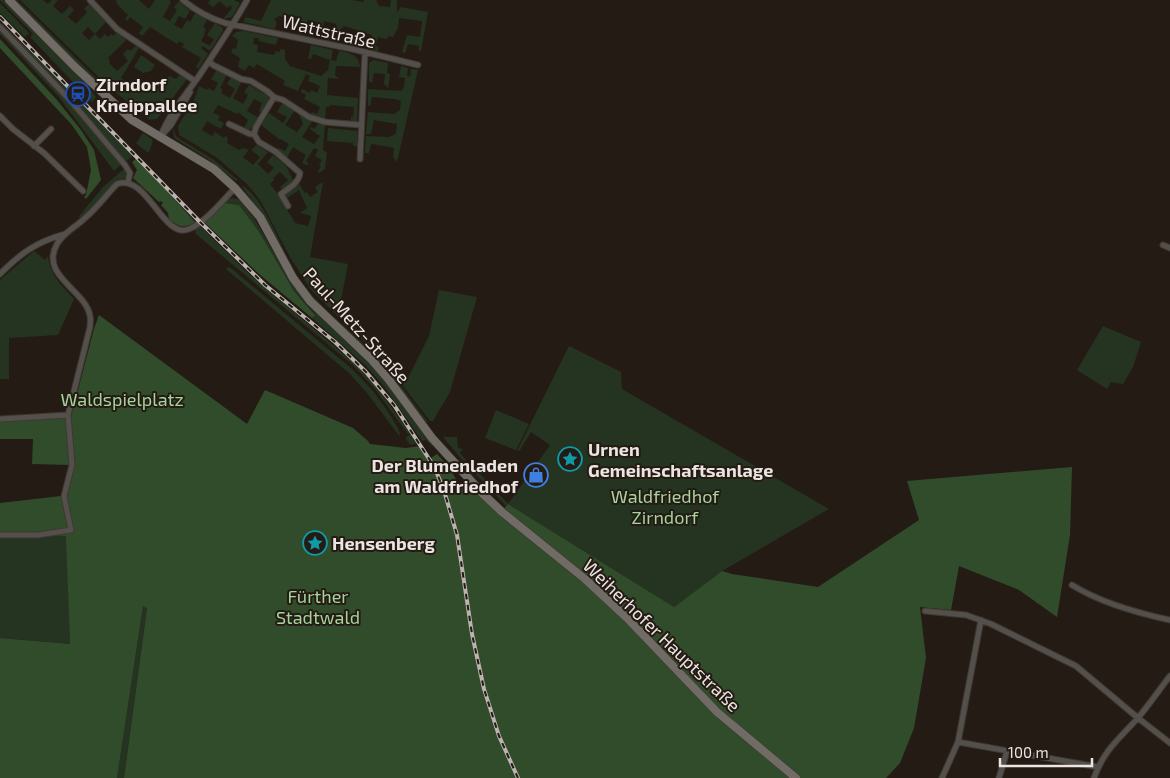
<svg xmlns="http://www.w3.org/2000/svg" width="1170" height="778" font-family="'Exo 2',sans-serif">
<style>
.green{fill:#243421}
.forest{fill:#314c2b}
.lines{fill:none;stroke-linecap:round;stroke-linejoin:round}
.street-casing{stroke:#413731;stroke-width:7}
.secondary-casing{stroke:#413731;stroke-width:9}
.street{stroke:#534f4b;stroke-width:5}
.secondary{stroke:#716b65;stroke-width:8}
.rail-casing{stroke:#bbb3af;stroke-width:4}
.rail{stroke:#251b15;stroke-width:2;stroke-dasharray:5.5;stroke-linecap:butt}
.labels{text-anchor:middle;dominant-baseline:central;stroke-width:4;stroke-linejoin:round;paint-order:stroke}
.street-label{font-size:18px;fill:#ebe4e0;stroke:#251b15}
.poi-label{font-size:18px;font-weight:bold;fill:#ebe4e0;stroke:#251b15;text-anchor:start}
.park-label{font-size:18px;fill:#a5d59b;stroke:#251b15}
</style>
<rect width="100%" height="100%" fill="#251b15"/>
<path class="green" d="M0 0H3L88 85 96 97 92 102 30 37 33 34Z
M14 0H17L106 88 92 80Z
M20 0H43L48 4 52 0H58L53 6 62 14 70 6 74 10 68 17 76 24 87 12 84 9 89 4 106 22 95 34 88 27 82 33 89 40 95 34 100 39 105 34 108 37 111 34 113 36 117 32 126 40 108 58 110 61 109 63 117 71 128 61 123 54 128 49 130 51 136 46 139 48 121 78 141 92 161 88 169 76 176 79 180 74 187 79 157 119 150 120 115 92 116 91 113 88 111 89Z
M116 0H139L149 9 155 0H169L171 2 163 17 170 21 177 10 174 7 179 1 190 11 185 19 179 16 174 25 182 29 187 20 190 22 195 13 207 20 203 27 206 29 204 33 205 34 201 41 210 46 214 39 207 35 215 23 223 28V31L210 51 203 46 201 48 208 54 198 69 196 67 201 58 182 47 184 44 179 41 177 44 150 27 142 36 139 33 143 27 130 17 127 21 125 19 128 15 117 4Z
M210 0H234L240 3 232 17 223 19 232 8 230 5 227 8 220 1 213 7 208 3Z
M271 0H352L363 2 364 0H376L379 6 390 7 391 0H397V12L401 7 428 12 421 51 418 50 419 46 408 44 405 53 402 52 407 35 420 37 422 21 399 18 398 28 393 37 388 36 387 39 378 37 376 46 379 47 378 51 369 49 372 35 344 26 339 31 336 30V24L324 21 322 32H319L317 38 315 31 317 22 308 20 307 24 301 22 302 18 286 14 284 17 278 16 277 18H275V21H277L275 29 244 22 245 17 261 21Z
M0 3 29 33V35L28 34 25 37 0 13Z
M0 22 14 35 134 155 125 162 0 25Z
M0 29 70 101 122 164 114 171 59 97 0 34Z
M243 31 278 38 276 45 259 41V38H254L253 44 258 45 257 52 274 55 276 51 280 52V49L285 50V59L290 66 321 76 328 70 330 60 313 54 311 59H308L311 45 333 50 331 60 336 61 339 51C349 53 359 54 360 67L336 66 335 75 339 79 328 78 327 95 358 98 357 121H351V117H353L354 107 330 105 329 107H326L325 121 310 116 312 112 317 114 320 107 304 99 306 95 301 92 302 89 310 93 311 90 317 93 320 86 308 81 310 76 306 74 298 91 283 85 285 81 257 64 254 68 249 65 245 71 238 67 240 58 231 52 233 48 236 49 238 40 232 36 236 32Z
M141 55 155 65 151 71 143 73 134 67Z
M373 60 388 63 387 73 390 74 388 88 384 84 385 74 374 73 372 83 369 81V63Z
M401 66 408 68 407 76 410 77 411 69 418 70 397 162 393 157 394 148C386 146 379 145 371 144L369 153H365L366 136 389 137 396 134 397 124 374 120 371 134H366L368 112 394 114 400 110 401 101 395 99 372 97 370 106H368V89L401 91 404 87 405 78 399 77Z
M217 70 227 74 220 88 223 90 221 93 230 98 235 89 227 84 232 76 242 81 233 98 243 104 248 95 244 92 249 85 268 96 269 101 262 112 259 111 262 103 254 99 247 111 259 118 253 128 245 131 243 130 248 120 238 112 237 114 218 105 213 113 220 116 218 120 224 123 221 129 207 121 202 130 212 136 215 132 224 138 225 136 228 138 227 143 239 150 243 148 249 150 243 157 253 165 260 157 251 150 257 145 268 152 258 164 268 174 274 168 267 162 273 155 286 166 294 182 283 190 280 187 288 180 280 172 273 178 274 180 270 184 278 194 295 223 308 226 311 216 300 213 307 208 299 190 286 199 285 197 286 193 299 184 305 193 307 192 310 197 318 192 315 187 323 182 310 257 348 264 341 300 335 307 408 378 429 336 439 290 477 297 450 392 433 421H430L383 360 312 291 291 259 260 200 247 184 216 157 179 135 178 126 194 100 199 86 207 90 208 88 214 91 218 83 211 79Z
M283 102 295 110 285 125 297 132 303 124 299 114 313 120 302 137 314 144 320 136 310 129 311 127 314 129 319 123 325 124 323 150 327 152 325 169 319 173 318 172 321 166 319 165 322 160 315 156 318 150 314 148 306 161 309 164 307 165 302 163 306 155 293 147 287 158 277 151 279 148 285 151 289 144 281 139 280 140 261 125 269 113 283 123 287 117 277 112Z
M173 128 176 136 180 139 214 160 238 180 236 181 209 160 174 138Z
M328 128 357 131V146H353V143L327 141Z
M143 133 153 140 150 150 148 153 136 143Z
M125 168 128 174 127 178 117 180 85 215 79 218 80 215 103 187Z
M243 186C265 199 283 254 298 277 319 308 350 329 376 356 395 376 411 400 428 422H426L389 374 314 301 297 279 265 218 242 187Z
M233 198 240 200 254 218 292 284 317 313 368 362 386 382 435 449 426 440 422 441 383 385 365 365 312 318 315 314 295 292 239 205 225 203 229 199Z
M200 226 245 270 355 364 376 386 417 443 411 445 407 441 406 438 410 434 407 433 375 389 353 365 196 234 195 230Z
M34 251 45 260 48 256C50 275 62 286 74 299L58 335 9 338V379H0V280Z
M228 267 232 269 352 369 373 391 387 410 399 430 400 437 367 393 350 374 226 269Z
M1103 326 1141 342 1133 367 1123 384 1111 382 1107 389 1077 370Z
M569 346 621 372 622 389 829 509 722 571 674 607 508 504 506 506 469 467 471 464 508 504 550 445 531 432 520 450 517 451Z
M496 410 529 424 516 450 485 438Z
M443 437H457L458 448 463 449 460 453 469 463 464 460 463 461Z
M0 534 67 536 70 644 0 638Z
M143 606 147 607 124 778H117Z"/>
<path class="forest" d="M0 39 56 99 81 130 94 150 101 180 86 199 84 197 86 195 91 170 87 147 72 125 0 48Z
M137 158 195 222C185 229 178 227 169 219L168 213 161 205 163 203 161 201 159 202 133 178 137 170 132 162Z
M225 203 239 205 259 232 294 291 315 315 312 318 259 274 204 222Z
M99 315 247 424 265 390 353 428 368 441 370 444 406 448 420 446 428 460 437 454 449 467 458 483C472 487 487 503 499 514L508 504 674 607 722 571 732 574 818 587 919 520 907 481 1072 467 1070 535 1057 617 1019 590 959 566 951 610 920 607 926 658 914 728 900 763 886 778H124L147 608 143 606 117 778H0V638L70 644 66 536 0 534V503L61 496 69 465 32 464 33 439H0V420L71 417 94 329Z"/>
<g class="lines">
<g class="street-casing">
<path id="street" d="M90 0 117 29 195 81
M183 0C196 11 209 18 225 23L352 49 418 65
M0 27 70 100 125 165 130 173 128 182
M209 61 213 65 241 79 251 81 267 91 274 97 283 100 309 117 325 122 361 125
M274 97 256 127 254 134 259 142 276 152 300 173C299 183 289 188 281 194L288 206
M0 116 13 129 44 153 83 191
M229 124 250 134H254
M162 135 171 125 190 92
M160 138C168 116 183 98 197 79 214 53 232 27 247 0
M34 146 51 129
M360 159 365 52
M1163 245 1170 248
M0 274C21 253 36 242 65 234
M0 419 68 415
M0 535H38L71 530 64 496 72 465 68 415 90 327C90 324 91 319 90 316 86 290 39 276 57 244 64 232 76 227 85 218 97 208 106 195 117 184 147 173 163 240 189 229 205 223 223 200 235 188
M1072 585C1101 603 1137 613 1170 620
M925 611 966 615 991 624 1076 666 1138 718 1170 743
M958 742 1098 767
M942 778 958 742 981 620
M999 778 1007 751
M1094 778C1104 750 1118 740 1137 719 1149 705 1159 690 1170 676"/>
</g>
<g class="secondary-casing">
<path id="secondary" d="M9 0 75 67 132 120 214 169 235 188 260 217 293 278 310 301 371 359 389 380 432 438 482 493 502 512 585 579 627 618 717 712 796 778"/>
</g>
<use href="#street" class="street"/>
<use href="#secondary" class="secondary"/>
<g class="rail-casing">
<path id="rail" d="M0 17 200 222 265 285 335 342 366 372 394 405 435 468 445 494 457 535 472 634 484 689 499 736 518 778"/>
</g>
<use href="#rail" class="rail"/>
</g>
<defs>
<g id="station-ring" transform="scale(1.25)"><circle r="9.5" fill="#251b15" stroke="#1a4fb4" stroke-width="1.5"/><path d="M-3-6H3Q5-6 5-4V2Q5 4 3 4L4.5 6H3L1.5 4h-3L-3 6H-4.5L-3 4Q-5 4-5 2V-4Q-5-6-3-6ZM-3.5-4v3h7v-3ZM-3.5 1v1.5H-2V1ZM2 1v1.5H3.5V1Z" fill="#1a4fb4"/></g>
<g id="sight-ring" transform="scale(1.25)"><circle r="9.5" fill="#251b15" stroke="#0f9aa8" stroke-width="1.5"/><path d="M0-6L1.8-2.2L6-1.7L2.9 1.2L3.7 5.4L0 3.3L-3.7 5.4L-2.9 1.2L-6-1.7L-1.8-2.2Z" fill="#0f9aa8"/></g>
<g id="shop-ring" transform="scale(1.25)"><circle r="9.5" fill="#251b15" stroke="#3f7fe0" stroke-width="1.5"/><path d="M-5-2.5h2.3a2.7 3.5 0 0 1 5.4 0H5L5.5 6h-11ZM-1.5-2.5h3a1.5 2.3 0 0 0-3 0Z" fill="#3f7fe0"/></g>
</defs>
<g fill-rule="evenodd">
<use href="#station-ring" x="78" y="94"/>
<use href="#sight-ring" x="570" y="459"/>
<use href="#shop-ring" x="536" y="475"/>
<use href="#sight-ring" x="315" y="543"/>
</g>
<g class="labels">
<g class="street-label">
<text transform="translate(329 31) rotate(13)">Wattstraße</text>
<text transform="translate(357 325) rotate(48)">Paul-Metz-Straße</text>
<text transform="translate(662 635) rotate(44)">Weiherhofer Hauptstraße</text>
</g>
<g class="poi-label">
<text x="96" y="84">Zirndorf<tspan x="96" dy="21">Kneippallee</tspan></text>
<text x="588" y="449">Urnen<tspan x="588" dy="21">Gemeinschaftsanlage</tspan></text>
<text x="518" y="465" text-anchor="end">Der Blumenladen<tspan x="518" dy="21">am Waldfriedhof</tspan></text>
<text x="332" y="543">Hensenberg</text>
</g>
<g class="park-label">
<text x="122" y="399">Waldspielplatz</text>
<text x="665" y="496">Waldfriedhof<tspan x="665" dy="21">Zirndorf</tspan></text>
<text x="318" y="596">Fürther<tspan x="318" dy="21">Stadtwald</tspan></text>
</g>
</g>
<path d="M1000 758v8h92v-8" fill="none" stroke="#ebe4e0" stroke-width="2.5"/>
<text x="1008" y="758" font-size="15" fill="#ebe4e0" stroke="#251b15" stroke-width="4" paint-order="stroke">100 m</text>
</svg>
